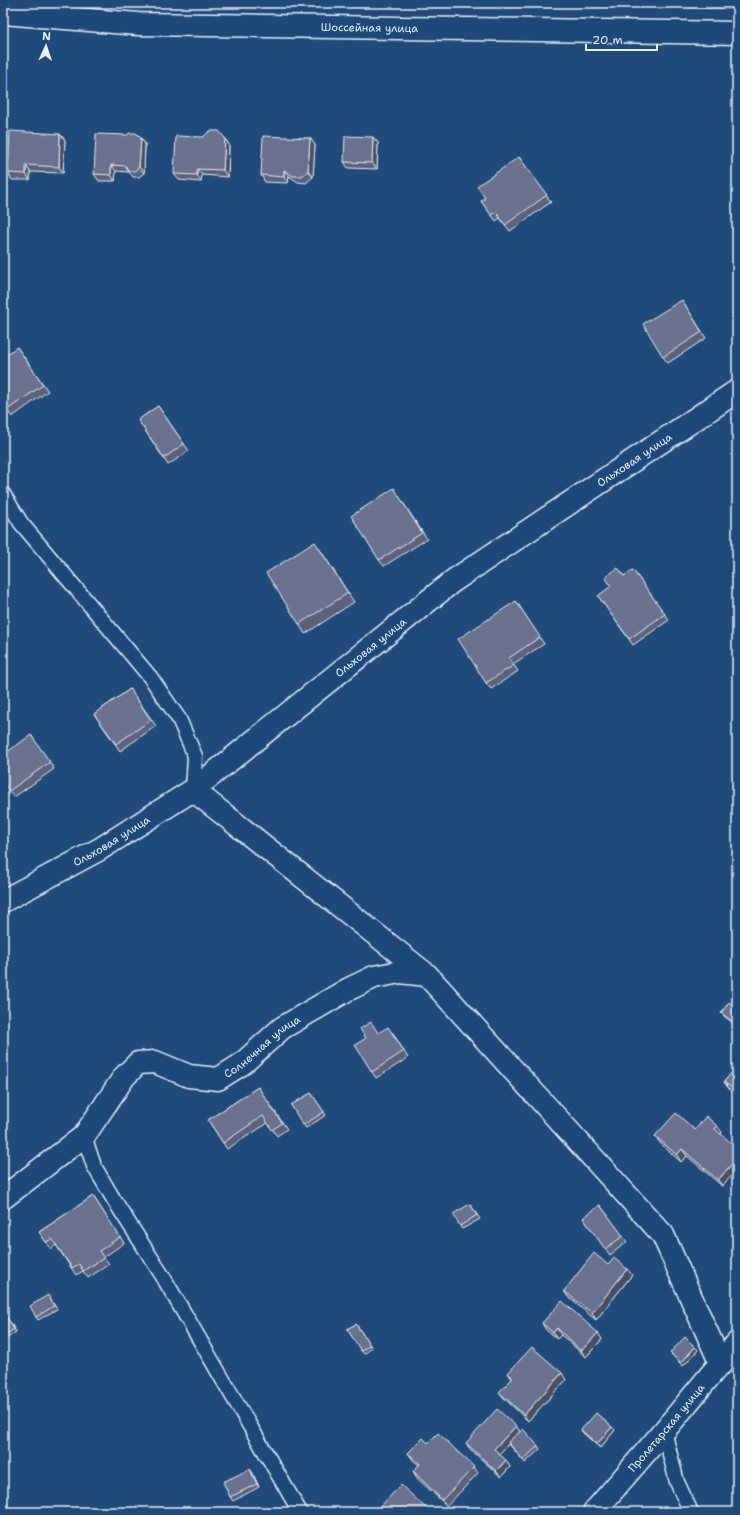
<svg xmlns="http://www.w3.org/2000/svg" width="740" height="1515" font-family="'Shantell Sans',sans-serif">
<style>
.green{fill:#587d83;stroke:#a0b7be}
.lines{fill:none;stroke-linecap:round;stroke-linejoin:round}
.service-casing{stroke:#e8f1f8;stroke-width:17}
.minor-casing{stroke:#e8f1f8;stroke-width:25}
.tertiary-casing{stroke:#e8f1f8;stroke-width:25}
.service{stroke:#1f4a7a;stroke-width:14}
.minor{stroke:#1f4a7a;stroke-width:22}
.tertiary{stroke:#1f4a7a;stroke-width:22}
.wall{fill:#5b617a;stroke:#e8f1f8}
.shaded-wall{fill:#4a4f63;stroke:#e8f1f8}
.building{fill:#6a718e;stroke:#e8f1f8}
.labels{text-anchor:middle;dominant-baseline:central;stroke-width:3;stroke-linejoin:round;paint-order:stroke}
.street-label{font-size:11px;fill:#e8f1f8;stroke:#1f4a7a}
</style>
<rect width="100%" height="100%" fill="#1f4a7a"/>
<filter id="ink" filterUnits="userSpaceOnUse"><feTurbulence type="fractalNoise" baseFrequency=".025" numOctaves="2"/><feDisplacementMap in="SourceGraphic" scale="8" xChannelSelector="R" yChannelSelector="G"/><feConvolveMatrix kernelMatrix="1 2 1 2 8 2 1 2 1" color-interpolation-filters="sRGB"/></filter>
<g filter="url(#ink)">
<path class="green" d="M514 3H737V9Z"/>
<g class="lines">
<g class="service-casing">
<path id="service" d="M3 494 21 523 151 678 179 719 195 756 193 790
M84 1136 94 1166 114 1200 162 1275 300 1512
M664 1431 677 1482 691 1512"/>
</g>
<g class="minor-casing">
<g id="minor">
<path id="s1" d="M3 13 138 24 737 33"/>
<path d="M193 790 427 975 663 1235 721 1364"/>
<path id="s2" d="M3 901 100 849 193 790 453 581 737 391"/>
<path id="s3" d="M3 1198 84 1136 124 1077 138 1063 155 1062 189 1076 218 1079 242 1064 282 1028 347 990 374 977 400 972 427 975"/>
</g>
</g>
<g class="tertiary-casing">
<g id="tertiary">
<path id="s4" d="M594 1512 664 1431 737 1343"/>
</g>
</g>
<use href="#service" class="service"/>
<use href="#minor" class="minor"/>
<use href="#tertiary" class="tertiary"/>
</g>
<path class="wall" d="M60 134 65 140 63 173 30 172V180H12L8 173Z
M203 137 225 138 229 145 228 177 202 175 201 182 179 180 174 174Z
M373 137 378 143 377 169 348 168 344 162Z
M141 138 145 144 144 173 139 177H133L129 172 116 171 115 181H99L94 174Z
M310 138 315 145 313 177 306 183 298 182 289 176 288 183 265 182 261 175Z
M519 157 551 202 510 231 500 218 496 221 481 201 485 198Z
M682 300 706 338 668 363 663 357Z
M17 347 48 391 12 417 3 404Z
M158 406 189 451 168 465 138 420Z
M398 495 427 539 384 566 379 560Z
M321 551 354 602 305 634 299 624Z
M633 570 669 620 633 645 598 596 611 587 624 576Z
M516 601 544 644 513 664 518 671 491 689 486 683Z
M130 689 156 726 120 751 94 714Z
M31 735 54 769 14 797 3 782Z
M737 1008V1026L724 1016 721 1013Z
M378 1033H393L408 1058 376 1078 372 1072Z
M737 1066V1102L733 1096 735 1094 729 1089 724 1082Z
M258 1087 287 1129 277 1136 268 1123 227 1149 208 1120Z
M311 1093 326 1115 306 1128 291 1105Z
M695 1130 722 1132 721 1134 722 1186 687 1156 681 1162 660 1143 655 1136Z
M93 1196 124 1243 104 1257 109 1264 88 1278 83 1271 76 1275 56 1245 51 1249 39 1232Z
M470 1204 480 1219 462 1229 460 1226Z
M600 1205 627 1242 610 1255 583 1218Z
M608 1265 632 1275 596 1320 568 1297 564 1291Z
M50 1298 57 1309 38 1320 36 1317Z
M5 1314 16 1332 3 1341V1315Z
M542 1323 602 1339 586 1357 561 1335 557 1339 546 1330Z
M356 1324 372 1348 364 1354 347 1329Z
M695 1347 698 1350 683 1366 670 1353Z
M508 1373 566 1380 528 1421 504 1398 499 1392 512 1379Z
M516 1426 520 1432 538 1446 540 1449 525 1463 509 1444 499 1454 510 1467 501 1477 470 1449 466 1443Z
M612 1427 615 1430 600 1448 583 1433 581 1430Z
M428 1443 474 1467 478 1473 447 1506 417 1478 413 1471 419 1465 413 1460 408 1453Z
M252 1472 259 1487 233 1501 230 1497Z"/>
<path class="shaded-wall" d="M60 134 65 140 63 173 59 167Z
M373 137 378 143 377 169 372 163Z
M141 138 145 144 144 173 139 167Z
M225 138 229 145 228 177 223 170Z
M310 138 315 145 313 177 308 171Z
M26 165 30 172V180L26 174Z
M111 165 116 171 115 181 111 175Z
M197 169 202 175 201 182 197 175Z
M284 170 289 176 288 183 284 177Z
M717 1126 722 1132 719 1135 715 1129Z
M682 1149 687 1156 681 1162 677 1155Z
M737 1158V1170L722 1186 718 1180Z
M627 1269 632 1275 596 1320 592 1313Z
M557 1328 561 1335 557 1339 553 1333Z
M598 1333 602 1339 586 1357 581 1351Z
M695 1347 698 1350 683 1366 681 1363Z
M562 1373 566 1380 528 1421 524 1415Z
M516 1426 520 1432 498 1455 494 1449Z
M612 1427 615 1430 600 1448 597 1444Z
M506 1460 510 1467 501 1477 496 1471Z
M250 1469 252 1472 259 1487 257 1484Z"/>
<path class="building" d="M10 131 60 134 59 167 26 165V174L8 173Z
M210 131H219L225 138 223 170 197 169V175L174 174 176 136 203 137Z
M130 133H136L141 138 139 167 135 171H128L126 166 111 165V175L94 174 96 134 127 135Z
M263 136 310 138 308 171 302 176H293L284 170V177L261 175Z
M345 136 373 137 372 163 344 162Z
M519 157 547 195 505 225 496 212 491 215 481 201 485 198 477 186Z
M682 300 702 332 663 357 643 324Z
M17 347 43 385 7 410 3 404V357Z
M158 406 184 444 164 458 138 420Z
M394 488 422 533 379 560 351 516Z
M315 542 348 593 299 624 266 573Z
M618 568 624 576 633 570 665 614 629 639 598 596 611 586 605 577Z
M516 601 540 637 509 658 514 665 486 683 458 639Z
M130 689 151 720 116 744 94 714Z
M31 735 50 762 9 791 3 782V755Z
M729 1002 737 1008V1025L721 1013Z
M371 1022 378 1033 388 1027 404 1051 372 1072 355 1045 366 1038 360 1029Z
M737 1066V1099L733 1096 737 1092 724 1082Z
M258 1087 282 1123 272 1130 263 1116 223 1143 208 1120Z
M311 1093 324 1112 303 1125 291 1105Z
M676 1113 695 1130 706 1116 717 1126 715 1129 737 1148V1158L718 1180 682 1149 677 1155 655 1136Z
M93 1196 120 1237 99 1251 104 1258 83 1271 79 1264 72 1268 52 1239 46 1242 39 1232Z
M470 1204 477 1215 460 1226 453 1214Z
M600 1205 623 1236 605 1249 583 1218Z
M594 1253 608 1265 614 1258 627 1269 592 1313 564 1291Z
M48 1295 54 1306 36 1317 30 1306Z
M562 1301 598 1333 581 1351 557 1328 553 1333 542 1323Z
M5 1314 14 1329 3 1336V1315Z
M356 1324 370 1345 361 1351 347 1329Z
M685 1337 695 1347 681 1363 670 1353Z
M532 1347 562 1373 524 1415 499 1392 513 1378 508 1373Z
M497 1409 516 1426 494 1449 506 1460 496 1471 466 1443Z
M596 1413 612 1427 597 1444 581 1430Z
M523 1429 538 1446 523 1460 508 1442Z
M438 1433 474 1467 442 1500 413 1471 420 1464 408 1453 423 1438 428 1443Z
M250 1469 257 1484 230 1497 223 1482Z
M401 1485 430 1512H379L377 1510Z"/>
</g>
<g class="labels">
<g class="street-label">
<text stroke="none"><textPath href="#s1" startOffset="367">Шоссейная улица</textPath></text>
<text stroke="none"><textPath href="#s2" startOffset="772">Ольховая улица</textPath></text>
<text stroke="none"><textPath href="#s2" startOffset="448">Ольховая улица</textPath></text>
<text stroke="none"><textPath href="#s2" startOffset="124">Ольховая улица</textPath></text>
<text stroke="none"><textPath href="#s3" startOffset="331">Солнечная улица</textPath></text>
<text stroke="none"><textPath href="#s4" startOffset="111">Пролетарская улица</textPath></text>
</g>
</g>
<rect width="740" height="1515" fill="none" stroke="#1f4a7a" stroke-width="16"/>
<rect x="8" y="8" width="724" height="1499" fill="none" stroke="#e8f1f8" stroke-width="1.5" filter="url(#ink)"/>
<g transform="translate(46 46) rotate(3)" stroke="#1f4a7a" stroke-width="3" paint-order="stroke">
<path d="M0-3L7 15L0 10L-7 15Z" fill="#e8f1f8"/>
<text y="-6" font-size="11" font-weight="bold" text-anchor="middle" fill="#e8f1f8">N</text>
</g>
<path d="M586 44v6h71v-6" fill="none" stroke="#e8f1f8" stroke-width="2"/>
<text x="592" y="44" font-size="12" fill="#e8f1f8" stroke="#1f4a7a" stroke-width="3" paint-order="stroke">20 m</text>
</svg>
